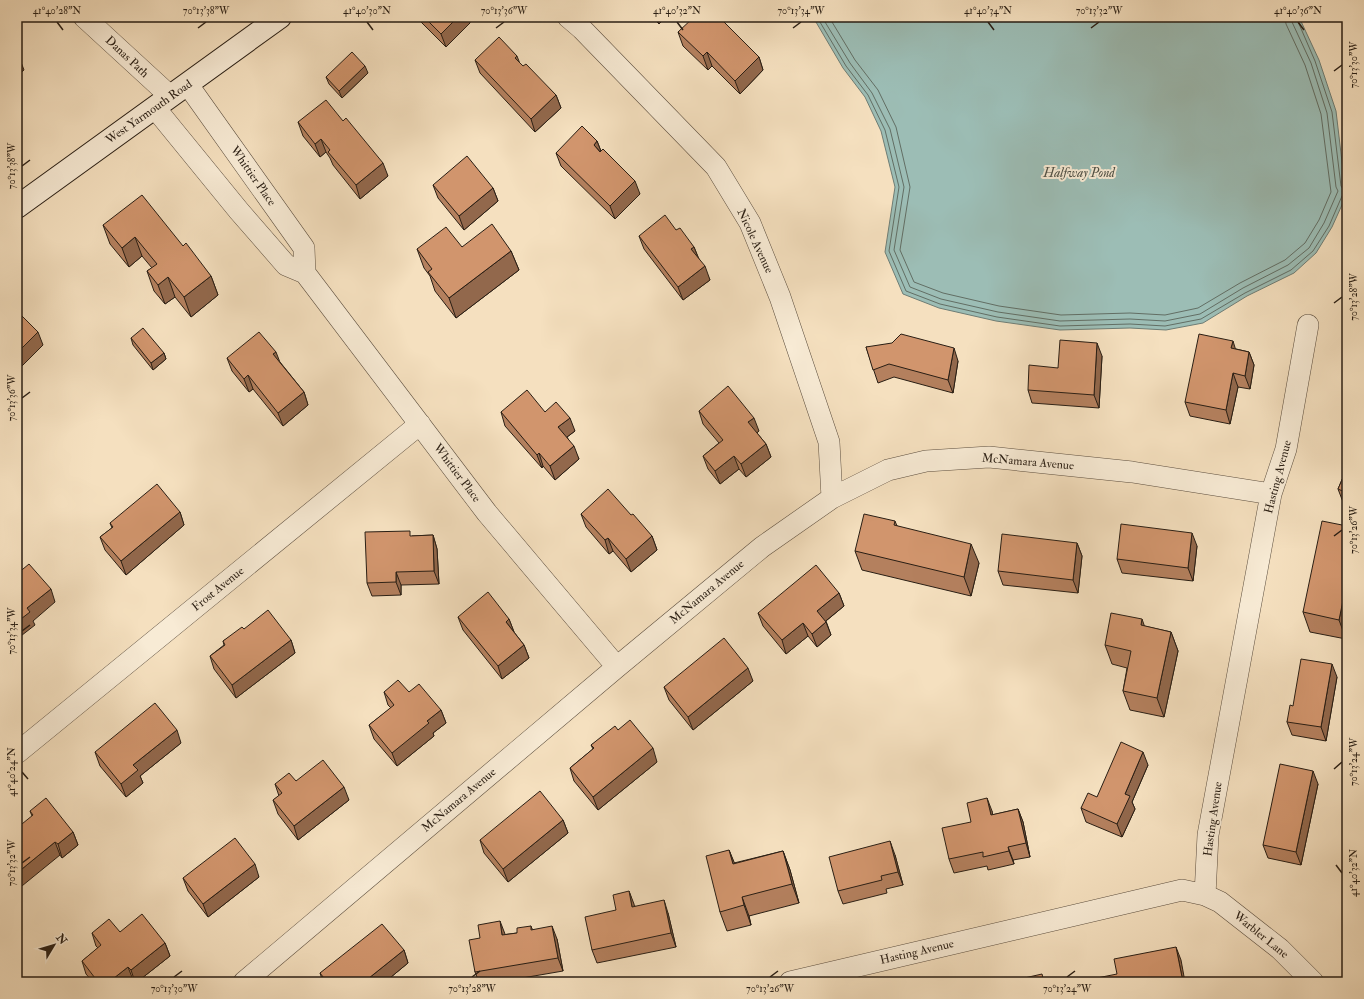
<svg xmlns="http://www.w3.org/2000/svg" width="1364" height="999" font-family="'IM FELL Double Pica',serif">
<style>
.water{fill:#9cbdb5;stroke:#6e7d75}
.lines{fill:none;stroke-linecap:round;stroke-linejoin:round}
.shore{stroke:#626e64;stroke-width:1}
.street-casing{stroke:#5c4e3f;stroke-width:22}
.secondary-casing{stroke:#291e14;stroke-width:24}
.street{stroke:#f8ebd5;stroke-width:21}
.secondary{stroke:#f8ebd5;stroke-width:22}
.wall{fill:#b4805e;stroke:#291e14}
.shaded-wall{fill:#92684c;stroke:#291e14}
.building{fill:#d1956d;stroke:#291e14}
.ticks{fill:none;stroke:#291e14;stroke-width:1.5}
.labels{text-anchor:middle;dominant-baseline:central;stroke-width:4;stroke-linejoin:round;paint-order:stroke}
.street-label{font-size:12px;fill:#291e14;stroke:#f8ebd5}
.water-label{font-size:13px;font-style:italic;fill:#4c4e44;stroke:#f8ebd5}
.neatline{fill:none;stroke:#291e14;stroke-width:1.5}
.ticks-label{font-size:10px;text-anchor:middle;fill:#291e14}
</style>
<rect width="100%" height="100%" fill="#f5e0bf"/>
<filter id="stains"><feTurbulence type="fractalNoise" baseFrequency=".005" numOctaves="4"/><feColorMatrix values="0 0 0 0 .2 0 0 0 0 .09 0 0 0 0 .02 0 0 0 .5 -.17"/></filter>
<radialGradient id="worn" r=".72"><stop offset=".6" stop-color="#630" stop-opacity="0"/><stop offset="1" stop-color="#630" stop-opacity=".3"/></radialGradient>
<path class="water" d="M813 17H1299L1319 60 1336 111 1346 196 1332 227 1316 253 1294 273 1247 296 1203 323 1166 330 1130 328 1060 330 996 321 939 308 903 294 885 252 895 187 881 131 865 97 843 68Z"/>
<g class="lines">
<path class="shore" d="M817 17 846 66 868 95 885 130 899 187 889 251 906 291 940 304 997 317 1060 326 1130 324 1165 326 1201 319 1245 293 1291 270 1313 251 1329 226 1342 196 1345 192 1341 186 1332 112 1315 61 1296 17
M822 17 850 63 872 93 890 129 904 187 894 250 910 287 941 299 998 312 1060 321 1130 319 1165 321 1200 314 1243 288 1288 265 1309 248 1324 223 1338 191 1336 187 1327 113 1311 63 1292 22 1291 17
M829 17 855 60 878 90 896 127 910 187 900 250 914 282 943 293 999 306 1061 315 1130 313 1165 315 1198 308 1240 283 1285 260 1305 243 1319 220 1331 192 1321 114 1305 65 1286 24 1285 17"/>
<g class="street-casing">
<path id="street" d="M84 17 170 96
M568 17 582 29 716 167 750 223 780 297 829 442 832 498
M188 85 304 248 305 273
M155 108 239 211 286 265 305 273 487 513 617 667
M17 753 420 424
M1205 895 1220 902 1280 949 1313 982
M244 982 617 667 762 547 832 498 888 470 926 461 989 457 1132 472 1271 494
M790 982 1182 890 1205 895 1208 835 1271 494 1286 449 1308 325"/>
</g>
<g class="secondary-casing">
<path id="secondary" d="M17 207 280 17"/>
</g>
<use href="#street" class="street"/>
<use href="#secondary" class="secondary"/>
</g>
<path class="wall" d="M416 17H468L470 23 446 47Z
M652 17H666L659 24Z
M678 32 759 57 763 70 740 94 712 66 708 70 683 46Z
M475 60 523 66 556 95 561 108 535 132 480 73Z
M368 73 342 98 329 84 326 77Z
M298 122 388 176 360 199 333 165 330 158 326 152 320 157 303 136Z
M597 141 601 151 640 194 615 219 561 166 556 153Z
M433 185 493 188 498 201 464 230 438 198Z
M103 225 183 246 211 276 218 295 191 317 175 297 165 304 154 291 147 271 152 268 142 256 129 267 110 244Z
M676 230 694 247 699 259 710 280 683 300 644 249 639 236Z
M462 247 511 251 519 270 456 318 435 291 430 276 424 268 417 249Z
M131 338 164 353 166 359 153 370 133 345Z
M866 347 958 361 953 393 894 377 878 383Z
M1236 349 1249 352 1254 365 1250 389 1238 387 1230 424 1190 416 1185 402Z
M1102 356 1099 408 1032 403 1028 390 1058 368Z
M227 358 280 362 304 392 308 405 283 426 253 389 249 392 232 371Z
M699 411 759 431 757 433 766 444 771 457 746 477 739 469 720 484 708 469 703 456 719 443 703 424Z
M501 412H545L575 431 567 437 579 459 555 480 543 466 542 468 505 426Z
M1347 468V504L1343 502 1338 489Z
M180 512 184 525 126 575 105 550 100 537 112 528 110 523Z
M581 514 631 515 652 536 657 550 631 572 613 551 609 554 586 527Z
M895 521 897 526 979 563 971 596 862 570 855 551Z
M1347 526 1346 639 1310 632 1303 612Z
M433 535 437 549 439 584 401 585V595L372 596 367 583 412 536Z
M1077 543 1082 556 1078 593 1003 585 998 571Z
M1197 546 1193 581 1122 573 1117 559Z
M839 593 844 606 826 621 831 635 817 647 808 636 786 654 763 626 758 613Z
M458 617 509 619 514 632 524 645 529 658 502 679 463 630Z
M1144 626 1171 632 1178 651 1164 717 1130 710 1123 691 1127 668 1112 664 1105 645Z
M244 629 291 640 295 653 236 698 214 669 210 656 224 645 223 641Z
M1337 677 1326 741 1292 735 1287 722 1293 706Z
M753 681 693 730 669 700 664 687Z
M384 692H409L441 710 446 723 433 733 434 736 397 766 374 739 369 725 391 708 388 705Z
M618 730 657 762 598 810 574 781 570 768 593 749 591 745Z
M181 743 140 776 143 783 126 797 100 766 95 752Z
M1148 765 1132 802 1135 809 1122 837 1086 822 1081 808Z
M296 781 349 800 298 840 278 814 273 800 279 796 275 784Z
M1318 784 1301 865 1268 858 1263 845Z
M1018 809 1023 822 1030 857 1013 860 1014 864 988 870 987 866 954 873 949 859 971 822 992 811V815Z
M30 811 73 832 78 845 62 858 32 816Z
M563 820 568 833 508 882 484 853 480 840Z
M729 850 734 863 783 851 790 870 799 903 749 916 751 925 727 931 720 912Z
M895 855 903 885 886 889 887 893 843 904 838 891Z
M259 877 208 917 188 891 183 878Z
M629 891 634 906 668 913 676 947 597 963 592 950 616 910Z
M531 926 532 929 557 939 563 971 499 982H479L475 972 480 938 517 933Z
M120 932 165 943 170 956 137 982H135L133 980 131 982H93L86 974 82 961 98 948 96 946 92 933Z
M404 950 408 963 385 982H323L320 973Z"/>
<path class="shaded-wall" d="M458 17H468L470 23 446 47 441 34Z
M656 17H666L659 24Z
M707 52 712 66 708 70 703 56Z
M517 56 522 69 515 58Z
M19 57 24 70 17 76V59Z
M759 57 763 70 740 94 735 81Z
M365 66 368 73 342 98 339 91Z
M556 95 561 108 535 132 531 119Z
M321 139 326 152 320 157 315 144Z
M597 141 602 154 594 145Z
M383 163 388 176 360 199 356 185Z
M635 181 640 194 615 219 610 206Z
M493 188 498 201 464 230 459 216Z
M135 237 142 256 129 267 122 248Z
M694 247 699 260 691 249Z
M511 251 519 270 456 318 449 298Z
M705 266 710 280 683 300 678 287Z
M211 276 218 295 191 317 184 297Z
M168 277 175 297 165 304 158 285Z
M38 332 43 345 17 371V353Z
M1233 341 1237 354 1231 348Z
M1097 343 1102 356 1099 408 1094 395Z
M954 348 958 361 953 393 948 380Z
M276 352 281 365 273 354Z
M1249 352 1254 365 1250 389 1245 376Z
M164 353 166 359 153 370 151 363Z
M1233 373 1238 387 1230 424 1226 410Z
M248 375 253 389 249 392 244 379Z
M304 392 308 405 283 426 278 413Z
M570 418 575 431 563 440 558 427Z
M754 418 759 431 753 436 748 422Z
M766 444 771 457 746 477 741 464Z
M574 446 579 459 555 480 550 466Z
M539 453 543 466 542 468 537 455Z
M734 456 739 469 720 484 715 471Z
M180 512 184 525 126 575 121 561Z
M1192 533 1197 546 1193 581 1188 568Z
M433 535 437 549 439 584 434 571Z
M652 536 657 550 631 572 626 559Z
M608 538 613 551 609 554 605 540Z
M1077 543 1082 556 1078 593 1073 580Z
M971 544 979 563 971 596 964 577Z
M396 572 401 585V595L396 582Z
M1347 581V634L1346 639 1339 620Z
M51 589 55 602 33 621 35 625 17 639 19 644 17 646V622L27 608Z
M839 593 844 606 822 624 817 611Z
M509 619 514 632 506 622Z
M1142 619 1149 639 1141 625Z
M826 622 831 635 817 647 812 634Z
M803 623 808 636 786 654 782 640Z
M1171 632 1178 651 1164 717 1157 698Z
M291 640 295 653 236 698 232 685Z
M524 645 529 658 502 679 498 666Z
M1332 664 1337 677 1326 741 1321 727Z
M748 668 753 681 693 730 688 717Z
M441 710 446 723 433 733 434 736 397 766 392 753 427 721Z
M177 730 181 743 140 776 143 783 126 797 121 784 133 765Z
M653 748 657 762 598 810 593 797Z
M1143 752 1148 765 1132 802 1135 809 1122 837 1117 824 1125 794Z
M1313 771 1318 784 1301 865 1296 852Z
M344 787 349 800 298 840 294 826Z
M987 798 992 811 995 828 991 815Z
M1018 809 1023 822 1030 857 1026 843Z
M563 820 568 833 508 882 503 869Z
M73 832 78 845 62 858 58 844Z
M890 841 895 855 903 885 898 872Z
M55 842 60 855 17 890V873Z
M1008 847 1013 860 1014 864 1009 851Z
M729 850 737 869 733 864Z
M783 851 790 870 799 903 792 884Z
M255 864 259 877 208 917 203 904Z
M629 891 634 904 637 920 632 907Z
M742 897 749 916 751 925 744 905Z
M664 900 668 913 676 947 671 933Z
M500 921 505 934 507 949 502 935Z
M552 926 557 939 563 971 558 958Z
M165 943 170 956 137 982H135L131 970Z
M1176 947 1181 960 1185 982H1183Z
M404 950 408 963 385 982H364Z
M128 967 133 980 131 982H109Z"/>
<path class="building" d="M424 17H458L441 34Z
M694 17H719L759 57 735 81 707 52 703 56 678 32Z
M499 37 517 56 515 58 523 66 526 64 556 95 531 119 475 60Z
M352 52 365 66 339 91 326 77Z
M326 100 343 121 346 118 383 163 356 185 328 152 330 150 321 139 315 144 298 122Z
M582 126 597 141 594 145 600 152 603 149 635 181 610 206 556 153Z
M467 156 493 188 459 216 433 185Z
M142 195 183 246 186 243 211 276 184 297 168 277 158 285 147 271 157 264 135 237 122 248 103 225Z
M665 215 676 230 680 228 694 247 691 249 705 266 678 287 639 236Z
M492 224 511 251 449 298 428 272 432 269 417 249 446 227 462 247Z
M17 311 38 332 17 353Z
M143 328 164 353 151 363 131 338Z
M259 332 276 352 273 354 304 392 278 413 248 375 244 379 227 358Z
M901 334 954 348 948 380 889 364 873 370 866 347 892 343Z
M1199 334 1233 341 1231 348 1249 352 1245 376 1233 373 1226 410 1185 402Z
M1060 340 1097 343 1094 395 1028 390 1029 365 1058 368Z
M728 386 754 418 748 422 766 444 741 464 734 456 715 471 703 456 723 440 699 411Z
M527 390 545 412 556 402 570 418 558 427 574 446 550 466 539 453 537 455 501 412Z
M1347 468V493L1338 489Z
M157 484 180 512 121 561 100 537 113 527 110 523Z
M608 489 631 515 633 514 652 536 626 559 608 538 605 540 581 514Z
M864 514 895 521 894 525 971 544 964 577 855 551Z
M1322 521 1347 526V581L1339 620 1303 612Z
M1121 524 1192 533 1188 568 1117 559Z
M410 531V536L433 535 434 571 396 572V582L367 583 365 532Z
M1002 534 1077 543 1073 580 998 571Z
M29 564 51 589 27 608 30 612 17 622V574Z
M816 565 839 593 817 611 826 622 812 634 803 623 782 640 758 613Z
M488 592 509 619 506 622 524 645 498 666 458 617Z
M268 610 291 640 232 685 210 656 225 645 223 641 242 627 244 629Z
M1111 613 1142 619 1141 625 1171 632 1157 698 1123 691 1131 651 1105 645Z
M724 638 748 668 688 717 664 687Z
M1301 659 1332 664 1321 727 1287 722 1290 705 1293 706Z
M398 680 409 692 419 684 441 710 427 721 429 723 392 753 369 725 394 705 384 692Z
M155 703 177 730 133 765 138 770 121 784 95 752Z
M630 720 653 748 593 797 570 768 594 748 591 745 615 726 618 730Z
M1121 742 1143 752 1125 794 1130 796 1117 824 1081 808 1088 793 1097 797Z
M323 760 344 787 294 826 273 800 282 793 275 784 289 773 296 781Z
M1280 764 1313 771 1296 852 1263 845Z
M540 791 563 820 503 869 480 840Z
M46 798 73 832 58 844 55 842 17 873V828L33 815 30 811Z
M987 798 991 815 1018 809 1026 843 1008 847 1009 851 983 857V852L949 859 942 828 971 822 967 803Z
M235 838 255 864 203 904 183 878Z
M890 841 898 872 881 876 882 880 838 891 829 857Z
M729 850 733 864 783 851 792 884 742 897 744 905 720 912 706 856Z
M629 891 632 907 664 900 671 933 592 950 585 917 616 910 613 895Z
M142 914 165 943 131 970 128 967 109 982H98L82 961 101 945 92 933 109 919 120 932Z
M500 921 502 935 517 933V928L531 926V930L552 926 558 958 475 972 469 940 480 938 478 925Z
M382 924 404 950 364 982H327L320 973Z
M1176 947 1183 982H1098L1097 978 1117 974 1114 959Z
M1042 974 1044 982H1007Z"/>
<path class="ticks" d="M57 22 63 30M367 22 373 30M677 22 683 30M988 22 994 30M1298 22 1304 30M198 28 206 22M496 28 504 22M793 28 801 22M1091 28 1099 22M1334 71 1342 65M22 166 30 160M1334 303 1342 297M22 398 30 392M1334 536 1342 530M22 631 30 625M1334 769 1342 762M22 772 28 779M22 863 30 857M1336 865 1342 873M174 977 182 971M472 977 480 971M770 977 778 971M1067 977 1075 971"/>
<g class="labels">
<g class="street-label">
<text transform="translate(127 57) rotate(43)">Danas Path</text>
<text transform="translate(149 112) rotate(-35)">West Yarmouth Road</text>
<text transform="translate(253 176) rotate(55)">Whittier Place</text>
<text transform="translate(755 241) rotate(65)">Nicole Avenue</text>
<text transform="translate(1028 462) rotate(5)">McNamara Avenue</text>
<text transform="translate(457 473) rotate(53)">Whittier Place</text>
<text transform="translate(1278 477) rotate(-75)">Hasting Avenue</text>
<text transform="translate(218 589) rotate(-39)">Frost Avenue</text>
<text transform="translate(707 592) rotate(-40)">McNamara Avenue</text>
<text transform="translate(459 800) rotate(-40)">McNamara Avenue</text>
<text transform="translate(1213 819) rotate(-82)">Hasting Avenue</text>
<text transform="translate(1261 935) rotate(39)">Warbler Lane</text>
<text transform="translate(917 952) rotate(-13)">Hasting Avenue</text>
</g>
<g class="water-label">
<text x="1079" y="173">Halfway Pond</text>
</g>
</g>
<rect width="1364" height="999" fill="none" stroke="#f5e0bf" stroke-width="44"/>
<g transform="translate(54 945) rotate(52)" stroke="#f8ebd5" stroke-width="3" paint-order="stroke">
<path d="M0-3L7 15L0 10L-7 15Z" fill="#291e14"/>
<text y="-6" font-size="11" font-weight="bold" text-anchor="middle" fill="#291e14">N</text>
</g>
<rect x="22" y="22" width="1320" height="955" class="neatline"/>
<g class="ticks-label">
<text x="57" y="14">41°40'28"N</text>
<text x="206" y="14">70°13'38"W</text>
<text x="367" y="14">41°40'30"N</text>
<text x="504" y="14">70°13'36"W</text>
<text x="677" y="14">41°40'32"N</text>
<text x="801" y="14">70°13'34"W</text>
<text x="988" y="14">41°40'34"N</text>
<text x="1099" y="14">70°13'32"W</text>
<text x="1298" y="14">41°40'36"N</text>
<text transform="translate(1353 65) rotate(-90)" y="4">70°13'30"W</text>
<text transform="translate(11 166) rotate(-90)" y="4">70°13'38"W</text>
<text transform="translate(1353 297) rotate(-90)" y="4">70°13'28"W</text>
<text transform="translate(11 398) rotate(-90)" y="4">70°13'36"W</text>
<text transform="translate(1353 530) rotate(-90)" y="4">70°13'26"W</text>
<text transform="translate(11 631) rotate(-90)" y="4">70°13'34"W</text>
<text transform="translate(1353 762) rotate(-90)" y="4">70°13'24"W</text>
<text transform="translate(11 772) rotate(-90)" y="4">41°40'24"N</text>
<text transform="translate(11 863) rotate(-90)" y="4">70°13'32"W</text>
<text transform="translate(1353 873) rotate(-90)" y="4">41°40'32"N</text>
<text x="174" y="992">70°13'30"W</text>
<text x="472" y="992">70°13'28"W</text>
<text x="770" y="992">70°13'26"W</text>
<text x="1067" y="992">70°13'24"W</text>
</g>
<rect width="100%" height="100%" filter="url(#stains)"/>
<rect width="100%" height="100%" fill="url(#worn)"/>
</svg>
